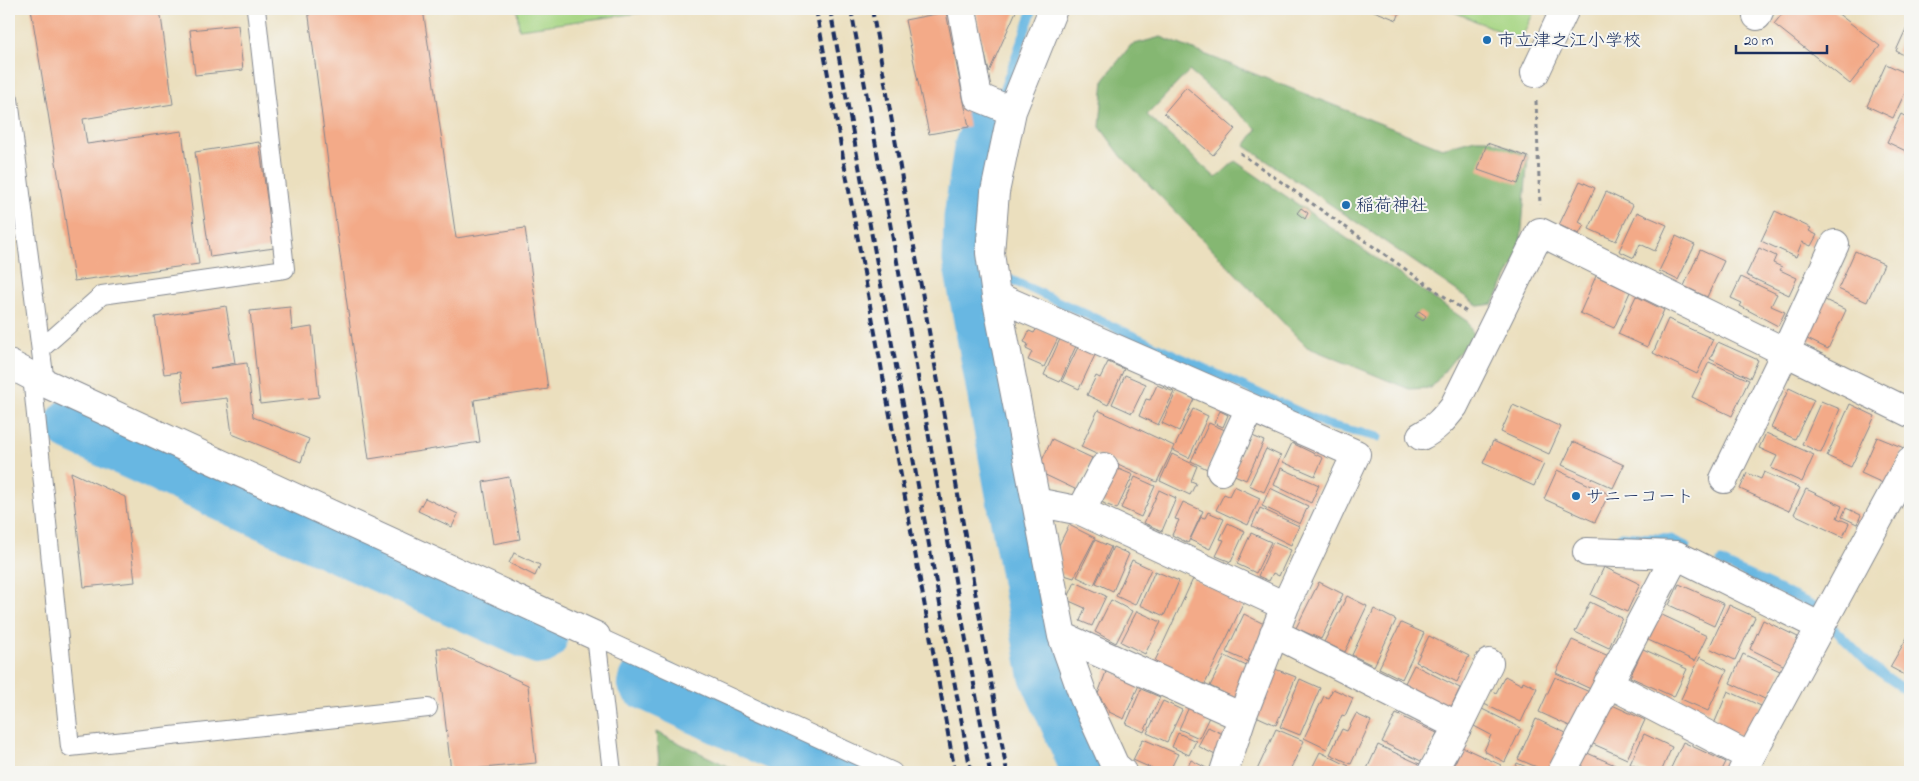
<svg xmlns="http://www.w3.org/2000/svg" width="1919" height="781" viewBox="0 0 1919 781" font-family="'Indie Flower','Klee One',sans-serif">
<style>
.green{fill:#a7d684;stroke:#618271}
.forest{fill:#85b772;stroke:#507368}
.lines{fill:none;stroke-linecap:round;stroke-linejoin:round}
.stream{stroke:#67b7e2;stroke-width:9}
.river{stroke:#67b7e2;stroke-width:55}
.building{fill:#f3aa88}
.lane-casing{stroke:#83878e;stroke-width:20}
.street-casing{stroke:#83878e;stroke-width:30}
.path{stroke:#83878e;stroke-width:3;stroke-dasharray:4 4;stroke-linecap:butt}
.lane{stroke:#fff;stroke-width:18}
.street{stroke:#fff;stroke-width:28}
.rail{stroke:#1b2f5e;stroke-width:4;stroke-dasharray:8 4;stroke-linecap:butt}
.poi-dot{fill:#1f6fb2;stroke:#f6f6f2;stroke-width:2}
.labels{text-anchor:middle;stroke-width:4;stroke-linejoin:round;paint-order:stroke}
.poi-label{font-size:18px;fill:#1b2f5e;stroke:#f6f6f2;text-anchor:start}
</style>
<rect width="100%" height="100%" fill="#f6f6f2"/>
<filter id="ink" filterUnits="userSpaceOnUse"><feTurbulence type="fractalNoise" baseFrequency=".02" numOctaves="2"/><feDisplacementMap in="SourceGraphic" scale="10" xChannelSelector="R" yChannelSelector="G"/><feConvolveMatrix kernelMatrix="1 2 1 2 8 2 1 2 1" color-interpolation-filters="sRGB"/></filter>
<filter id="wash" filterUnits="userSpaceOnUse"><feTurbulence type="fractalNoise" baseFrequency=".0096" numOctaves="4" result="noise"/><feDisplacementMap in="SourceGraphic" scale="20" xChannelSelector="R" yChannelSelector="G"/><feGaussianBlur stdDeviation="1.12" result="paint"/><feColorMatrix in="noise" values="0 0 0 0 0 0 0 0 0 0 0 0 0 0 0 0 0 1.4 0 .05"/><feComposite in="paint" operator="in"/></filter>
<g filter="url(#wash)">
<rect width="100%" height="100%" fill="#ebdfbe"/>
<path class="green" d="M517 9H669L519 29Z
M1447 9H1535L1521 40Z"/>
<path class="forest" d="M1161 37 1442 148 1475 139H1488L1528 156 1520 252 1493 304 1479 306 1245 146 1257 129 1189 71 1147 115 1216 178 1235 161 1468 322 1473 335 1431 388 1409 389 1307 347 1122 157 1100 127 1104 79 1131 45Z
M656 732 740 772H660Z"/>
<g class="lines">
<path class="stream" d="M999 102 1033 9
M1005 277 1328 425 1378 437
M1621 536 1671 539 1686 546
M1721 562 1813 605
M1834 629 1871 666 1904 689 1910 691"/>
<path class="river" d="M994 115 981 149 971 218 970 260 1046 673 1087 766 1085 772
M73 425 540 637
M645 682 840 772"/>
</g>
<g id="blocks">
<path class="building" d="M31 9H160L173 104 83 119 87 144 182 131 199 264 74 281 65 217Z
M308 9H423L456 238 525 228 548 389 474 400 480 442 369 459 340 255Z
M976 9H1017L989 72 979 28Z
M1369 9H1401L1397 20Z
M1786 9H1832L1880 46 1850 84 1774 24Z
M946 12 969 127 929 134 905 20Z
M1910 20V58L1896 51Z
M238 25 243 70 195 75 190 30Z
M1886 64 1910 75V82L1893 118 1867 106Z
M1186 87 1235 129 1213 155 1164 113Z
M1901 114 1910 119V153L1887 142Z
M259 142 274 248 210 257 195 152Z
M1487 143 1528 157 1518 184 1478 170Z
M1580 181 1595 188 1579 222 1584 225 1579 234 1559 225Z
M1606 192 1633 205 1616 241 1589 229Z
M1301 208 1308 213 1305 219 1297 213Z
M1775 211 1811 228 1809 231 1817 235 1811 246 1802 242 1796 257 1761 241Z
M1637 212 1667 225 1655 251 1640 244 1634 258 1619 251Z
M1676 236 1695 245 1678 280 1659 271Z
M1759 248 1776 256 1773 263 1782 267 1780 270 1797 278 1789 295 1746 275Z
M1700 250 1724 261 1707 297 1684 286Z
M1855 251 1884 264 1867 302 1838 289Z
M1596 276 1630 292 1614 328 1580 313Z
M1741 277 1777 294 1771 306 1785 312 1778 326 1740 306 1742 303 1731 298Z
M1636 296 1664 310 1647 347 1618 334Z
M1823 299 1846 310 1828 349 1805 338Z
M226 306 235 363 210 368 247 363 253 417 309 439 301 462 232 434 227 398 184 403 180 372 164 374 155 317Z
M290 307 292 330 312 327 319 397 260 404 250 311Z
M1419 311 1426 316 1423 321 1415 316Z
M1668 319 1713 339 1697 374 1653 353Z
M1037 328 1058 338 1044 367 1028 360 1032 352 1026 349 1028 344 1024 342 1029 331 1034 333Z
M1060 339 1076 346 1060 382 1044 375Z
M1718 342 1758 360 1750 378 1710 359Z
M1078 347 1095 355 1079 389 1062 381Z
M1108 362 1124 369 1108 405 1087 395 1096 376 1100 378Z
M1709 362 1749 380 1732 416 1692 397Z
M1125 375 1146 384 1132 413 1112 404Z
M1157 385 1174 392 1158 425 1139 416 1146 399 1150 400Z
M1789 388 1814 400 1795 439 1771 428Z
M1177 390 1194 399 1179 431 1162 423Z
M1821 401 1840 409 1821 453 1802 444Z
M1850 404 1875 416 1851 467 1827 456Z
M1513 405 1561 427 1549 454 1501 432Z
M1193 409 1208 416 1189 458 1173 450Z
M1098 410 1174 446 1157 482 1081 447Z
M1220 411 1228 415 1223 427 1214 423Z
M1209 423 1225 430 1207 469 1191 461Z
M1766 433 1814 455 1802 482 1771 468 1777 456 1759 448Z
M1250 435 1264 441 1246 480 1232 474Z
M1877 437 1904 448 1887 485 1861 473Z
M1052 439 1092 458 1077 490 1037 471Z
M1493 441 1544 464 1534 486 1483 463Z
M1573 442 1624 465 1613 488 1562 465Z
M1292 443 1323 458 1315 476 1283 462Z
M1266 449 1281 456 1264 492 1249 485Z
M1172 454 1197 466 1191 481 1196 483 1190 495 1160 481Z
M1114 467 1133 475 1117 509 1103 503 1100 496Z
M1281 468 1319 485 1311 503 1274 485Z
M1557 470 1609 494 1595 522 1544 499Z
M71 472 125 497 135 582 84 587Z
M1764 472 1800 488 1789 511 1740 489 1747 473 1761 479Z
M509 477 520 539 493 544 483 482Z
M1135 477 1155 486 1141 517 1121 508Z
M1234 486 1260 498 1248 525 1216 510 1224 494 1229 496Z
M1270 488 1308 506 1300 524 1262 506Z
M1806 489 1842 506 1837 518 1849 523 1843 537 1794 514Z
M1159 490 1176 498 1162 531 1144 523Z
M425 498 458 514 452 527 418 511Z
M1183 502 1203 511 1188 543 1172 535 1179 520 1175 519Z
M1260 508 1299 526 1291 545 1252 526Z
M1846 508 1861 515 1857 524 1842 517Z
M1208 512 1224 519 1210 549 1190 540 1201 517 1205 518Z
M1228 523 1245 531 1231 562 1216 556 1224 540 1220 539Z
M1069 525 1095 538 1074 578 1061 574 1059 545Z
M1251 533 1271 542 1256 573 1237 564Z
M1095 540 1111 547 1094 585 1077 577Z
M1273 542 1291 550 1279 576 1273 573 1269 581 1258 576Z
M1113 547 1129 554 1113 591 1096 583Z
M514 553 540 565 535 576 509 563Z
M1132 560 1151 569 1135 605 1116 596Z
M1604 567 1640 584 1627 612 1591 595Z
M1155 571 1179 581 1164 616 1140 605Z
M1193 579 1244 602 1204 686 1154 663Z
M1075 582 1106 596 1092 626 1080 621 1085 608 1067 600Z
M1319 582 1343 594 1321 639 1296 628Z
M1679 584 1724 604 1714 626 1669 605Z
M1347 596 1367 606 1345 652 1324 642Z
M1111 600 1132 611 1116 643 1095 632Z
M1590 602 1622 618 1609 648 1575 632Z
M1729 605 1755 617 1735 660 1709 648Z
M1374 609 1396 620 1374 666 1352 655Z
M1137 611 1161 622 1145 654 1121 642Z
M1244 614 1266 625 1249 662 1226 652Z
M1660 614 1707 636 1695 661 1648 640Z
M1763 620 1798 637 1785 666 1750 649Z
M1401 623 1424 633 1402 679 1379 668Z
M1429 636 1469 656 1457 682 1416 662Z
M1908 636 1910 637V670L1907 676 1890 667Z
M1572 640 1611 657 1595 691 1556 673Z
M437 648H449L528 685 536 763 451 771Z
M1643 649 1687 669 1674 697 1630 677Z
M1743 654 1780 671 1767 700 1730 683Z
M1225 656 1253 669 1238 700 1210 686Z
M1700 657 1727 670 1708 711 1681 699Z
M1414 665 1460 688 1450 709 1403 687Z
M1107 669 1139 685 1124 719 1109 712 1098 694Z
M1275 669 1296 677 1276 725 1256 716Z
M1505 676 1522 685 1523 681 1537 688 1521 722 1484 704 1491 690 1496 693Z
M1555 677 1592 693 1576 729 1539 712Z
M1300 679 1320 688 1300 735 1280 727Z
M1141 689 1160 697 1144 732 1126 724Z
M1333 689 1353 698 1345 716 1342 715 1327 749 1304 738 1324 696 1328 698Z
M1728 691 1761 706 1746 739 1714 724Z
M1163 701 1182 710 1167 742 1147 733Z
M1610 704 1645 720 1627 759 1591 743Z
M1189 707 1209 717 1199 738 1179 729Z
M1482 709 1521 728 1505 762 1484 751 1491 735 1474 726Z
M1356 714 1371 721 1351 764 1330 754 1342 729 1347 731Z
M1396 714 1437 733 1423 762 1382 742Z
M1536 719 1566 733 1548 772 1518 759Z
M1208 727 1227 736 1217 756 1198 746Z
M1276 729 1304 741 1289 772H1261L1257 770Z
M1178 733 1196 741 1189 755 1172 747Z
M1644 734 1672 747 1661 772H1649L1630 764Z
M1143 739 1178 754 1169 772H1160L1133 760Z
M1683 742 1726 762 1721 772H1674L1670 770Z
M1378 745 1424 766 1421 772 1366 771Z
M1462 747 1501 765 1498 772H1464L1453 767Z
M1320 752 1349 766 1346 772H1310Z
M1585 752 1617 766 1614 772H1576Z
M1191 760 1214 772H1185Z
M1517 763 1538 772H1513Z"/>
</g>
</g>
<g filter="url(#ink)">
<use href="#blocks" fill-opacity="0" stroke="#83878e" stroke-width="1"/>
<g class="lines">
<defs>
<path id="lane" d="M9 99 45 383
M42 348 102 295 285 269 256 9
M32 376 70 747 428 708
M596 636 893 772
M596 636 612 772"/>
<path id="street" d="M962 9 978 97 1012 111
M1053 9 1012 111 995 192 990 253 996 296 1062 636 1084 698 1115 766 1122 772
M1757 16 1760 9
M1535 73 1565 9
M996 296 1356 454 1285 606 1242 717 1224 772
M9 364 45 383 596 636
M1421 436C1435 429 1444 419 1454 406L1540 232 1910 413
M1221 471 1250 408
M1724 479 1785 353 1835 244
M1036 502 1081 511 1285 606
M1081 511 1104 467
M1587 552 1676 555 1821 627
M1274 633 1458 726
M1062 636 1242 717
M1608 683 1750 757
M1432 772 1458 726 1489 663
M1562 772 1676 555
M1742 772 1910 461"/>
</defs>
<use href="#lane" class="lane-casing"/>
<use href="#street" class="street-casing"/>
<path class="path" d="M1536 101 1540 205
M1240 153 1468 313"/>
<use href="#lane" class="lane"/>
<use href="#street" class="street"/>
<path class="rail" d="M816 9 955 772
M830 9 971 772
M851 9 990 772
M872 9 1007 772"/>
</g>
</g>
<g class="poi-dot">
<circle cx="1487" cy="40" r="5"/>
<circle cx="1346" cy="205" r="5"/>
<circle cx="1576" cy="496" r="5"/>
</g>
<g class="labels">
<g class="poi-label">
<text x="1497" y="46">市立津之江小学校</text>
<text x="1356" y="211">稲荷神社</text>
<text x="1586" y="502">サニーコート</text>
</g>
</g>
<rect width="1919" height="781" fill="none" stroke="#f6f6f2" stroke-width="30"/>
<path d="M1736 45v8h91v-8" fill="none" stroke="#1b2f5e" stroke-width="2.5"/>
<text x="1744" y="45" font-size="15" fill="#1b2f5e" stroke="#f6f6f2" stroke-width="4" paint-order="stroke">20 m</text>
</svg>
